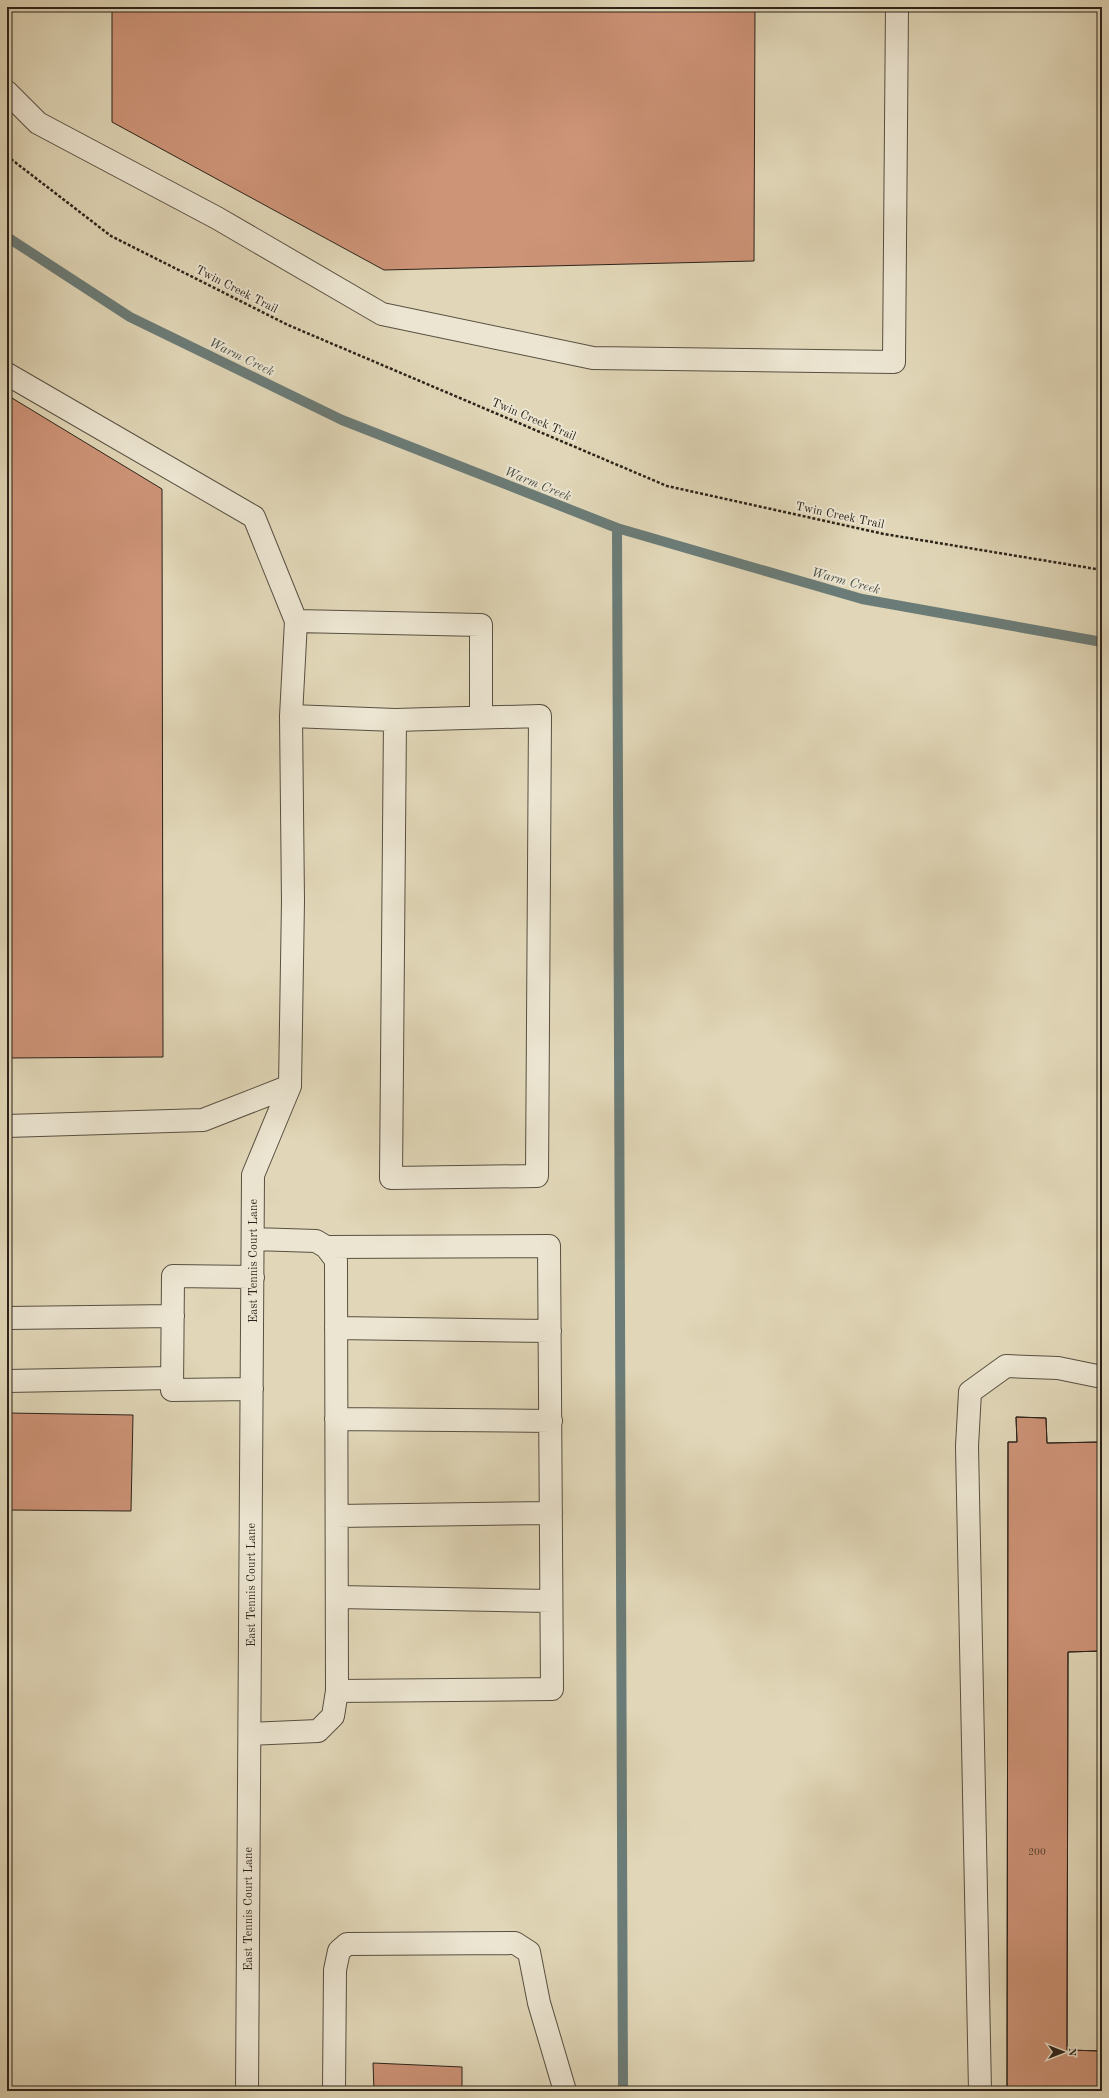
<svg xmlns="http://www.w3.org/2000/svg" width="1109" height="2098" viewBox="0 0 1109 2098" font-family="'Old Standard TT',serif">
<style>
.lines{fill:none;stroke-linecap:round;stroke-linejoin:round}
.stream{stroke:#6b7c78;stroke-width:10}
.building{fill:#ce9478;stroke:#2b231a}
.minor-casing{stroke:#585042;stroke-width:24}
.path{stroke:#2b231a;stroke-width:2.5;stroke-dasharray:3 2;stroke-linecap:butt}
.minor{stroke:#ece5d1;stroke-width:22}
.labels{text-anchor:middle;stroke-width:4;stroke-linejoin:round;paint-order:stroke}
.number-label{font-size:10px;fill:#543f32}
.street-label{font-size:12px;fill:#2b231a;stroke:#ece5d1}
.water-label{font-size:13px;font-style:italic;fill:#4b5049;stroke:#ece5d1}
</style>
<rect width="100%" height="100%" fill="#e1d7b8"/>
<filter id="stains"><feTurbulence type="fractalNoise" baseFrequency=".005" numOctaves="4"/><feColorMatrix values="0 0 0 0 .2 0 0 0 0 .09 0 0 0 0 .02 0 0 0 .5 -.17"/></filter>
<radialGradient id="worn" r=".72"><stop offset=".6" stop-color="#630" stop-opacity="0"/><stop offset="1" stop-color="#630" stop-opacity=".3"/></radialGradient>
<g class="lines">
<path class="stream" d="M7 237 130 317 342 420 617 528 862 599 1102 642
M617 528 623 2091"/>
</g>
<path class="building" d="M112 7H755L754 261 384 270 112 122Z
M7 395 162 489 163 1057 7 1058Z
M7 1413 133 1415 131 1511 7 1510Z
M1016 1417 1046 1418 1047 1443 1102 1442V1651L1068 1652 1067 2050 1102 2051V2091H1007L1008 1451V1442H1017Z
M1016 1417 1046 1418 1047 1443 1102 1442V1651L1068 1652 1067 2050 1102 2051V2091H1007L1008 1451V1442H1017Z
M373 2063 462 2067V2091H374Z"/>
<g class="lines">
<defs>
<path id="minor" d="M7 92 38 123 217 218 382 314 593 358 894 362 897 7
M7 374 254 517 296 621 291 716 293 901 290 1086 253 1175 247 2091
M296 621 481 625V717
M291 716 395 720 540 716 537 1176 391 1178 395 720
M7 1126 203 1120 290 1086
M326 1247 549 1246 552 1689 337 1691
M7 1318 173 1316
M336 1328 550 1331
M7 1381 172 1378
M252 1389 172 1390 173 1276 253 1277
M336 1419 551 1421
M337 1516 551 1513
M338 1597 551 1601
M250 1734 318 1731 333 1716 337 1691 336 1260 326 1247 316 1241 253 1239
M334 2091 335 1970 339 1951 347 1944 515 1943 529 1952 539 2003 565 2091
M980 2091 967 1446 970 1392 1006 1366 1058 1368 1102 1377"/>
</defs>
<use href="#minor" class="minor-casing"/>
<path class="path" d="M7 156 111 236 288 325 667 486 884 534 1102 570"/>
<use href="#minor" class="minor"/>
</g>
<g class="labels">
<g class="number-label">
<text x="1037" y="1855">200</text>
</g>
<g class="street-label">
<text transform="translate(237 289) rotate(27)" y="4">Twin Creek Trail</text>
<text transform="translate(534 419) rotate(23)" y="4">Twin Creek Trail</text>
<text transform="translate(840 515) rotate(12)" y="4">Twin Creek Trail</text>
<text transform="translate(253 1261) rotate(-90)" y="4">East Tennis Court Lane</text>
<text transform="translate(251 1585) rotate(-90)" y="4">East Tennis Court Lane</text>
<text transform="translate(248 1909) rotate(-90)" y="4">East Tennis Court Lane</text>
</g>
<g class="water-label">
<text transform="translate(242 356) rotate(26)" y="5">Warm Creek</text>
<text transform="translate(538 483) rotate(22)" y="5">Warm Creek</text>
<text transform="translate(846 580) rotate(15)" y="5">Warm Creek</text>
</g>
</g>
<rect width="1109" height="2098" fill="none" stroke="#e1d7b8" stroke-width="24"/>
<rect x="8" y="8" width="1093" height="2082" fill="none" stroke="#2b231a" stroke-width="2"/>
<rect x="12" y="12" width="1085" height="2074" fill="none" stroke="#2b231a"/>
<g transform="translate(1063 2052) rotate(90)" stroke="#ece5d1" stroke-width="3" paint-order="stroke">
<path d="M0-3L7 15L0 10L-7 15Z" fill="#2b231a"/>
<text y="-6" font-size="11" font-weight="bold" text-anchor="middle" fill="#2b231a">N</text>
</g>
<rect width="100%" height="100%" filter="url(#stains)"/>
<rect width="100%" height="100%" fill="url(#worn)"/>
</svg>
